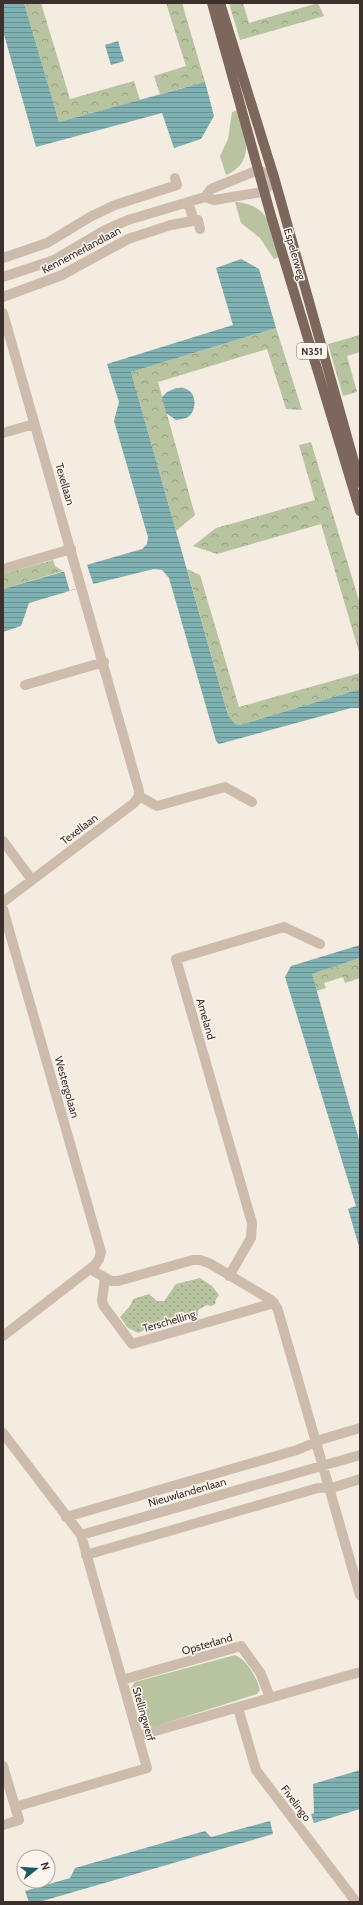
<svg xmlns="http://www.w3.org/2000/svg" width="363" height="1905" viewBox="0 0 363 1905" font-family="Cabin,sans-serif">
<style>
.grass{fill:#b8c4a0}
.forest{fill:url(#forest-crowns)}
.park{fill:url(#park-dots)}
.water{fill:url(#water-rules)}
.pier{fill:#f4ebe1}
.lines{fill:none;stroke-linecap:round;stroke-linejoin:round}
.minor{stroke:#cdbbac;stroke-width:10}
.primary{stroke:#7d675c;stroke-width:10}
.labels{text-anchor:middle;stroke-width:3;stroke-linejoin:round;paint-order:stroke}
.shield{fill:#fbf5ee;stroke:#756b66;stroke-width:1}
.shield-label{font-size:10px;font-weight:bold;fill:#3b302b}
.street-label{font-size:11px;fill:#3b302b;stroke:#fbf5ee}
</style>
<defs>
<pattern id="forest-crowns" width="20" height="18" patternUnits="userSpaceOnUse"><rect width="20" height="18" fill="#b8c4a0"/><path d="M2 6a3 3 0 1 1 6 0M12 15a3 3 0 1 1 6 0" fill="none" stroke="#97a083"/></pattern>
<pattern id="park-dots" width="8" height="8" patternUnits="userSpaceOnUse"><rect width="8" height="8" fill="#b8c4a0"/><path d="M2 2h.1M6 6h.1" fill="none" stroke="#97a083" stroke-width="1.8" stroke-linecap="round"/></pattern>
<pattern id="water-rules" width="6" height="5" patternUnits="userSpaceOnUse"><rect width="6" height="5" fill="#7fb0b2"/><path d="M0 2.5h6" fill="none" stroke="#699091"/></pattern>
</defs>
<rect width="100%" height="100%" fill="#f4ebe1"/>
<path class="grass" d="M239 110C245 134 256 163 226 175L220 156 228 139 232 112Z
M235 202C271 205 271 228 279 257L274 259 260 238 241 223Z
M235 1655C247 1660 257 1678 260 1690L257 1694 153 1727 143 1724 131 1688 135 1682Z"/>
<path class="forest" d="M24 3H41L70 99 134 81 140 100 59 122Z
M166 3H182L205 82 160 94 154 76 186 66Z
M229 3H243L249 23 318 3 324 16 240 40Z
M276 328 302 410 286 409 267 349 158 382 195 515 176 531 131 372Z
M360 335V352L347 356 357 392 343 396 328 344Z
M311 442 360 604V655L321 524 217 554 193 546 216 528 315 500 299 445Z
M53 560 55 566 63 571 3 589V574Z
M187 569 200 575 239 707 360 673V689L240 725 235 724 228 715Z
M360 958V978L345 983 343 977 324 983 326 988 316 991 312 974Z"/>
<path class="park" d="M200 1278 212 1286 219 1295 215 1301 216 1303 212 1306 207 1305 198 1310V1317L183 1322 181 1317 146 1326 143 1331 138 1333 128 1328 120 1317 130 1306 133 1299 149 1294 157 1301H164L176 1284Z"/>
<path class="water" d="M3 3H24L59 122 205 82 214 116 201 139 174 148 162 113 36 147 3 31Z
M118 41 124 61 111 65 105 45Z
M241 259 259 269 276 328 131 372 228 715 235 724 240 725 360 689V708H351L219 744 216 741 169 578 162 570 154 569 93 584 29 603 21 626 3 632V589L142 549 147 544 148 537 114 421 119 402 107 364 233 325 216 268Z
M176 388C180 388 183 387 186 389 197 393 197 411 188 417 185 419 179 419 176 420L166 413 162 397 167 392Z
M360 945V958L312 974 360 1143V1250L348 1209 356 1206 285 977 291 966Z
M360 1770V1809L314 1823 311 1814 314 1813 313 1784Z
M270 1821 273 1834 39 1902H29L25 1891 70 1878 75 1868 205 1831 211 1837Z"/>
<path class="pier" d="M86 562 94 586 90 585 71 590 70 592 64 571 61 570 65 571 84 565Z"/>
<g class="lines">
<path class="minor" d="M188 202 194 221
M3 258 47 243 90 217 115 205 177 185 175 178
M3 277 54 260 105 230 128 220 205 197 214 200 262 192 265 191 274 177 258 170 211 189 205 197
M3 297 62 275 128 239 171 225 198 220 200 229
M3 313 139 791V796L134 803 3 902
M3 433 34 424
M3 569 71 549
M25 685 104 662
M139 796 157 806 225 787 252 802
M3 841 32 880
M3 909 101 1252 99 1259 95 1265 3 1336
M90 1269 111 1281H118L193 1260H200L209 1263 271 1300 277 1308 279 1314 360 1595
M229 1276 251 1238 252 1223 176 959 284 927 320 944
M105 1278 102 1300 103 1305 132 1344 274 1303
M3 1433 81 1535 360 1455
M66 1517 297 1450 323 1439 360 1428
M86 1555 318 1488 335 1487 360 1479
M122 1680 241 1646 261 1674 270 1698
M238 1708 256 1770 356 1902
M138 1736 360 1672
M3 1766 19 1820 3 1825
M15 1807 147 1768 81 1535"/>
<path class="primary" d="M212 3 271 216 360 511
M220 3 274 177 360 483"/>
</g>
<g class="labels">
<rect class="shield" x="297" y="343" width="30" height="16" rx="3"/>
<g class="shield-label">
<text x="312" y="355">N351</text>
</g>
<g class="street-label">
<text transform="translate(81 250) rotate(-28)" y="4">Kennemerlandlaan</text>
<text transform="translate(295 254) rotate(74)" y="4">Espelerweg</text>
<text transform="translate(65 484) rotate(74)" y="4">Texellaan</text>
<text transform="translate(79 829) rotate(-37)" y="4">Texellaan</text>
<text transform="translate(206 1019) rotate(74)" y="4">Ameland</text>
<text transform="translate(67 1087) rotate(74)" y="4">Westergolaan</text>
<text transform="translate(169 1321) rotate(-16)" y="4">Terschelling</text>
<text transform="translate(187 1492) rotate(-16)" y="4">Nieuwlandenlaan</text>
<text transform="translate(207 1644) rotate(-16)" y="4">Opsterland</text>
<text transform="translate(144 1714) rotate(74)" y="4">Stellingwerf</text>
<text transform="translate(296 1803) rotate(53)" y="4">Fivelingo</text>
</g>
</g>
<rect width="363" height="1905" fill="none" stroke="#3b302b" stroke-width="8"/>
<g transform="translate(36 1869) rotate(73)"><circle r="19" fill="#fbf5ee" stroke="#aea6a0"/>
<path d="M0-3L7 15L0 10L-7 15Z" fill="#1f5a5e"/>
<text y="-6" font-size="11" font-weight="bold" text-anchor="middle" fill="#3b302b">N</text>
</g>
</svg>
